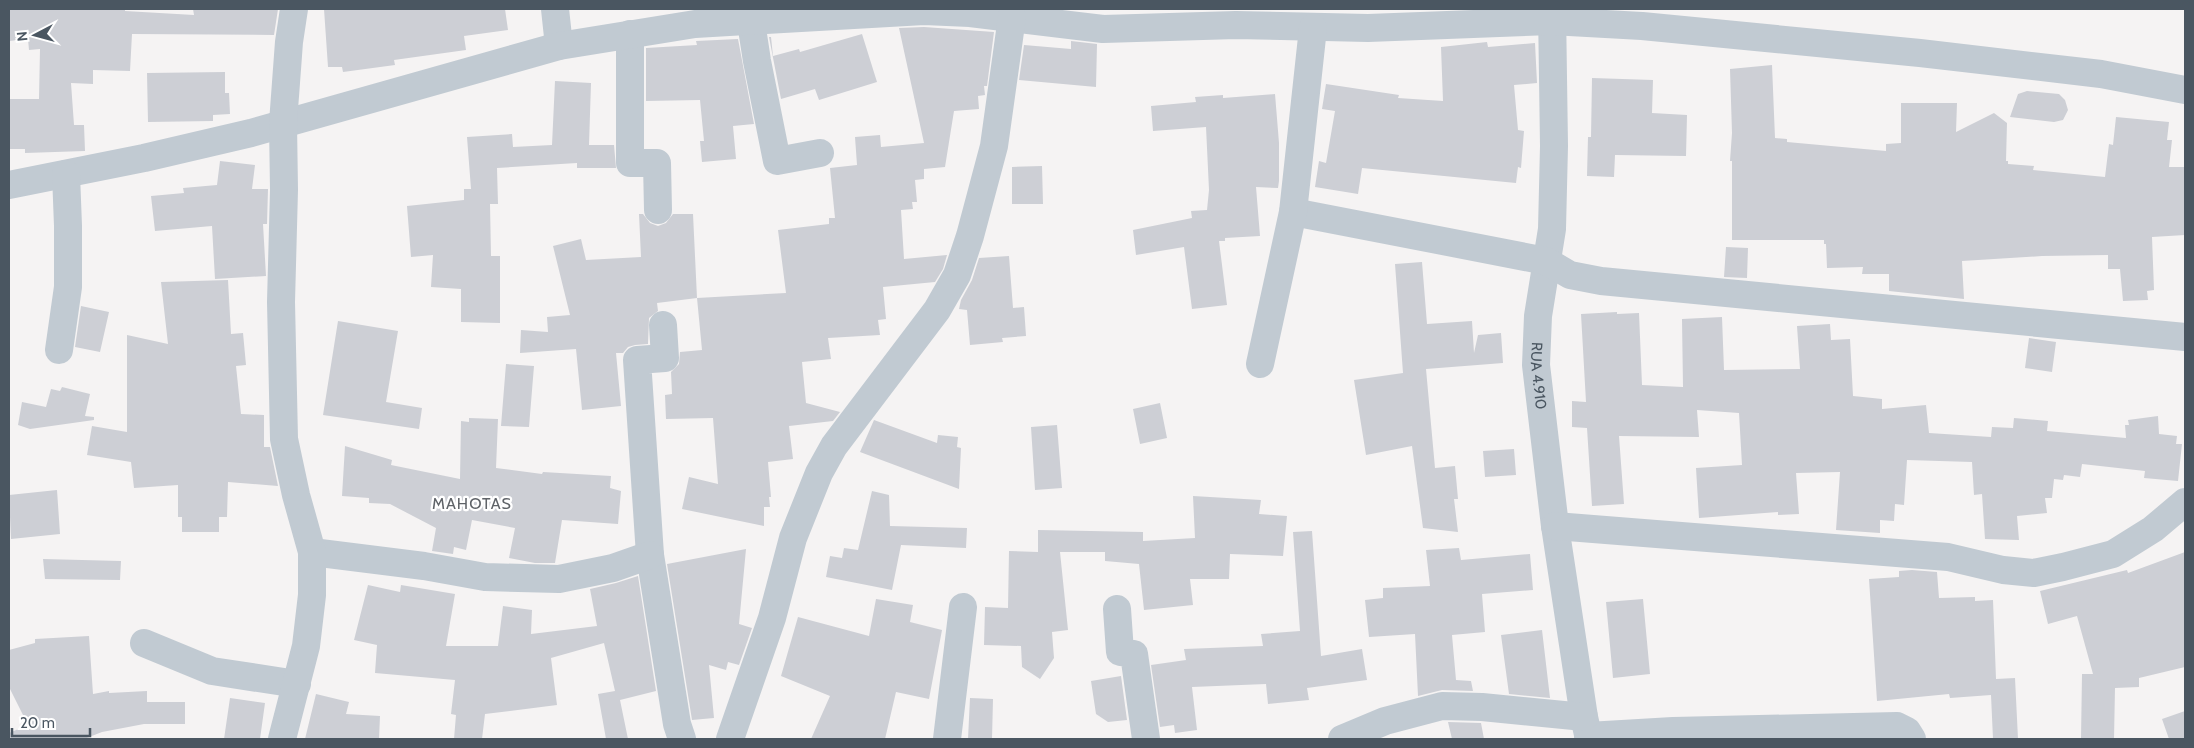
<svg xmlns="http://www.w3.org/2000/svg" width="2194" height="748" viewBox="0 0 2194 748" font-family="Cabin,sans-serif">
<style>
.building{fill:#cdcfd5}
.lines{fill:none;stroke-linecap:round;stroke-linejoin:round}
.minor{stroke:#c1cad2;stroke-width:28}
.labels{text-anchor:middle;stroke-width:4.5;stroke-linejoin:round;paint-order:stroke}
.street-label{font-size:15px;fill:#4a5661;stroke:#fff}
.neighbourhood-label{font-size:16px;letter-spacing:1px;fill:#5f6368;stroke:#fff}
</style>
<rect width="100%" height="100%" fill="#f5f3f3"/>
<path class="building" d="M9 9H125V11L194 15 193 9H278L274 35 132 34 130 71 93 70V84L71 83 74 125H84L85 151 25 153V149H9V99H39L40 49 29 50 28 39 9 41Z
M324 9H505L508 30 464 36 466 50 394 60 395 65 343 72 342 67H328Z
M924 27 994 32 987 86H984L985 95 978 96 979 109 954 111 945 167 924 169V179L915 180 917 202H912L913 209 901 210 904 259 947 255 943 269 935 282 883 287 886 319 878 320 880 335 828 338 831 359 802 362 806 403 840 412 833 421 789 426 793 459 768 462 771 497H769L770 507H764V526L682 509 689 477 718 484 713 418 666 419 665 395 672 394 671 372 679 364 680 352 702 350 697 298 786 293 778 230 829 224V218H835L830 168 857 165 855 137 880 135 881 147 924 143 899 28Z
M862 34 877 82 819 100 815 89 781 99 769 37H771L773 56 799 49 800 52Z
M738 39 754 124 733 126 736 159 702 162 700 141H704L700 100 646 101V48L697 45 696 41Z
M1071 41 1097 44 1096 87 1019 80 1024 45 1071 49Z
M1487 42 1488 47 1535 43 1537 83 1514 85 1518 130 1524 131 1521 168 1518 167 1516 183 1362 168 1358 194 1315 187 1319 161 1326 163 1335 111 1322 109 1326 84 1399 95 1398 98 1443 101 1441 47Z
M1772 65 1775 138 1787 139V142L1886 151V144L1901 143V103H1957L1956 132 1994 113 2007 123 2006 161H2008V164L2034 166 2033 170 2105 177 2109 144 2113 145 2116 117 2169 122 2167 140H2172L2169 167H2185V235L2152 237 2154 290 2147 291 2148 300 2123 301 2120 269H2108V255L2042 256 1962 261 1964 299 1889 291V274H1862L1863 267 1827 268 1826 244H1824V240H1732V161H1730L1732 133 1730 69Z
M225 72V93H229L230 114 213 115V121L148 122 147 73Z
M1592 78 1653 80 1652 113 1687 115 1686 156 1615 155 1614 177 1587 176 1588 137H1591Z
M555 81 591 83 589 145H614L616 168H577V163L497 168 498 204H490L491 256H500V323L461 322V289L431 287 433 255 411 257 407 206 464 200V189H471L467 137 512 134 513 147 552 145Z
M2027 91 2059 94 2065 100 2068 110 2063 120 2054 122 2010 117 2018 94Z
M1275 94 1279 143V181L1278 188 1256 187 1260 236 1225 238V241H1219L1227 305 1192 309 1184 247 1136 255 1133 230 1192 218 1191 211 1207 210 1209 190 1206 127 1153 131 1151 106 1196 102 1195 97 1223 95V98Z
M220 161 255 165 252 189H268L267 224H263L266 276 215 279 212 226 155 231 151 196 184 193 183 188 217 185Z
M1042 166 1043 204H1012V167Z
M639 214H643L650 223 658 226 666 223 673 214H693L697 298 657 303 658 311 649 318 648 344 635 345 628 347 623 353H616L621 406 582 410 576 349 520 353 521 330 548 332 547 317 570 315 553 246 581 239 586 260 641 257Z
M1726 247 1748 248 1747 278 1724 277Z
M1009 256 1013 308 1024 307 1026 336 1002 338 1003 342 970 345 967 310 959 309 961 300 972 280 979 258Z
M1422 262 1427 324 1472 321 1474 353 1478 335 1501 333 1503 363 1426 369 1435 468 1455 466 1458 499H1454L1458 532 1423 528 1412 446 1366 455 1354 380 1403 373 1395 264Z
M228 280 231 334 243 333 246 365 236 366 241 414 264 415V447H270L278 486 228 482 227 517H219V532H182V517H178V485L134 488 131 462 87 455 92 426 127 432V335L168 344 161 282Z
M81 306 109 312 100 352 75 347Z
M1617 312V314L1639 313 1642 385 1683 387 1682 319 1722 317 1724 370 1800 369 1797 326 1830 324 1831 340 1850 339 1853 396 1882 399V409L1926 405 1929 433 1991 437 1992 427 2013 428 2014 418 2048 421 2047 431 2126 438 2125 425H2129L2128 420 2158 416 2159 434 2177 436 2176 444H2182L2178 481 2144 478 2145 471 2082 464 2080 477 2064 475 2063 480 2054 479 2052 498H2045L2047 513 2017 516 2019 540 1985 539 1982 494 1974 495 1972 462 1907 460 1904 505 1895 504 1894 521 1880 520V533L1836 530 1840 472 1796 473 1799 514 1778 515V512L1699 518 1696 468 1742 465 1739 413 1697 410 1699 437 1619 436 1624 504 1592 506 1587 428 1572 427V401L1586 402 1581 314Z
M338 321 398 331 386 402 422 408 419 429 323 415Z
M2029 338 2056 342 2052 372 2025 368Z
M506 364 534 366 529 427 501 426Z
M62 387 90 394 85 416 94 417V420L30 429 18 425 22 402 46 407 51 389 60 391Z
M1160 403 1167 438 1140 444 1133 409Z
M469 418 498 419 496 468 542 474 543 472 611 476 610 488 621 491 618 524 562 520 555 563H535L509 558 515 528 472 520 466 550 454 547 453 554 432 551 436 528 390 504 369 503V498L342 496 345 446 392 460 391 465 460 479 461 421 469 422Z
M874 420 937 443 938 435 958 437 957 447 961 448 959 489 860 452Z
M1057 425 1062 488 1035 490 1031 427Z
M1514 449 1516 475 1485 477 1483 451Z
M57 490 60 534 11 539 9 495Z
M872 491 889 495 890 526 967 528 966 548 901 545 892 590 826 577 830 556 842 558 844 548 858 550Z
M1193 496 1261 500 1259 514 1287 516 1283 556 1230 554 1229 579H1190L1193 605 1144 610 1139 564 1105 561V552H1060L1068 630 1052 632 1054 658 1040 679 1022 667 1021 646 984 645 985 607 1008 608 1009 551 1038 552V530L1143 532V541L1195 538Z
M1312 531 1321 656 1362 649 1367 680 1307 688 1309 700 1268 704 1266 684 1192 687 1197 730 1175 733 1174 725 1160 727 1151 665 1186 660 1184 649 1263 646 1261 634 1300 631 1293 532Z
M1459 548 1461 560 1530 554 1533 590 1482 594 1485 632 1452 635 1456 680 1471 681 1473 691 1442 690 1418 696 1415 634 1369 637 1365 600 1383 598V588L1430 586 1426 550Z
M746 549 739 624 752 628 739 665 728 662 726 670 709 665 714 718 692 720 667 564Z
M2185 552V667L2139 678V687L2115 688 2114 739H2081L2082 674H2093L2077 616 2048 624 2040 591 2127 570 2128 573Z
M43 559 121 561 120 580 45 579Z
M1912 570 1937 572 1939 598 1975 597V601L1993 600 1996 679 2015 678 2018 739H1993L1991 695 1950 698 1949 694 1877 701 1869 579 1899 577V571Z
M638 576 656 691 620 700 628 739H606L598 694 615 691 604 643 551 658 557 705 485 714 482 739H454L456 715 451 714 455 680 375 673 377 645 354 640 368 585 400 592 401 585 455 594 446 646H498L503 606 532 610 531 634 597 626 590 589 616 583Z
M876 599 913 605 910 622 942 630 929 699 896 692 885 739H811L830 696 781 676 798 617 869 636Z
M1643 599 1650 674 1613 678 1606 602Z
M1542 630 1550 698 1509 694 1501 635Z
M89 636 93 694 109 691V693L147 691V702H185V724H144L102 732 84 739H9V733L28 725 9 687V650L35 643V639Z
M1121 676 1127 720 1108 722 1096 714 1091 681Z
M316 694 349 702 346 714 380 716 379 739H305Z
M230 698 265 703 260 739H224Z
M970 698 993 699 992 739H968Z
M2185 711V739H2169L2162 719Z
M1448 722 1481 723 1484 739H1452Z"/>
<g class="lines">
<g class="minor">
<path d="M555 9 559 46"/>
<path id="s1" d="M1552 9 1554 146 1552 229 1538 316 1536 365 1555 526 1584 717 1589 739"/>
<path d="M751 22 757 61 777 161 820 153"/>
<path d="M630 34V163H657L658 210"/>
<path d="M9 185 144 158 251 133 559 46 695 24 924 11 970 13 1103 29 1236 25 1368 28 1551 21 1642 26 1920 53 2101 74 2185 90"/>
<path d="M1293 212 1546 261 1570 275 1601 281 2185 337"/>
<path d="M663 325 665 358 637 360 650 555 677 724 682 739"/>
<path d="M59 350 68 287V226L66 174"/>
<path d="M1260 364 1293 212 1313 28"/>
<path d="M1555 526 1948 557 2003 570 2034 573 2063 567 2113 554 2153 529 2185 502"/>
<path d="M312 552 424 566 485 577 559 579 613 568 650 555"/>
<path d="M1117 609 1120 652 1134 654 1146 739"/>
<path d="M144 643 212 671 297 684"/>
<path d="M1588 736 1673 731 1897 726 1907 731 1912 739"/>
<path d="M282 739 306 646 312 595V552L296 495 284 439 281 302 284 190 283 123 289 42 294 9"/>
<path d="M730 739 772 618 793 538 819 473 834 446 937 310 957 275 970 236 994 146 1012 17"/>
<path d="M947 739 963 607"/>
<path d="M1342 739 1385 721 1442 706 1482 707 1584 717"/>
</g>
</g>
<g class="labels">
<g class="street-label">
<text dy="5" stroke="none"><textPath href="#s1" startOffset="368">RUA 4.910</textPath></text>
</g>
<g class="neighbourhood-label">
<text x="472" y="509">MAHOTAS</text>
</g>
</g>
<rect width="2194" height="748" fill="none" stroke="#4a5661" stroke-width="20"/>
<g transform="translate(35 35) rotate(264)" stroke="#ffffff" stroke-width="4" paint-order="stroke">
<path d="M0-4L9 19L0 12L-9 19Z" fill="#4a5661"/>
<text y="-8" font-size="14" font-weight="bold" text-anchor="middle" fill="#4a5661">N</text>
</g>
<path d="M12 728v8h78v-8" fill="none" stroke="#4a5661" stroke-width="2.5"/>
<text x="20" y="728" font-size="15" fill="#4a5661" stroke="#ffffff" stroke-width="4" paint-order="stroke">20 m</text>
</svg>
